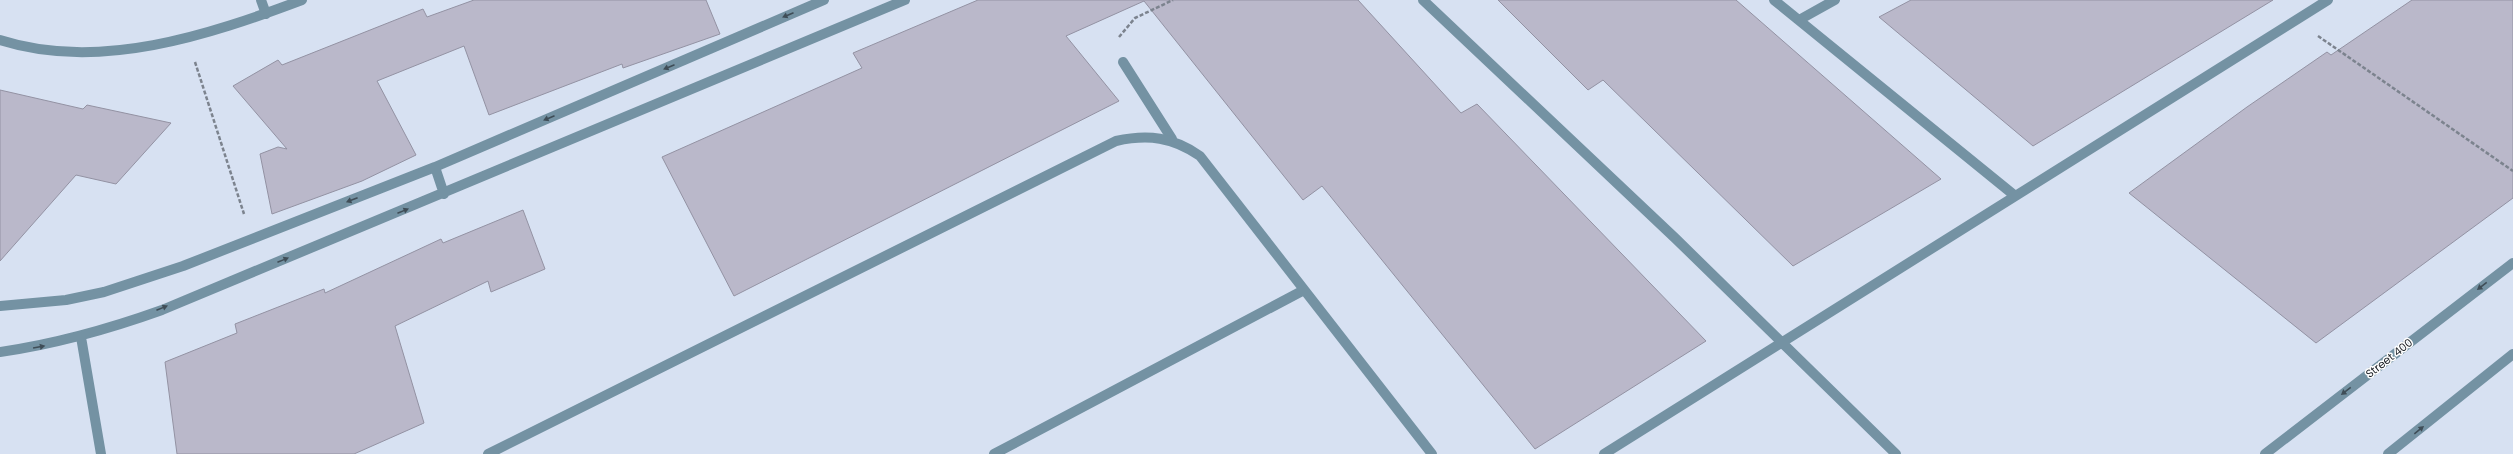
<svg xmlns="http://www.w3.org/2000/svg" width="2513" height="454" viewBox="0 0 2513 454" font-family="Poppins,sans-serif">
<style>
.building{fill:#bab8ca;stroke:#9392a3}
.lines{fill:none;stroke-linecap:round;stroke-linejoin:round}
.path{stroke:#7c838e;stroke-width:2.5;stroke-dasharray:4 2;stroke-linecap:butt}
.service{stroke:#7492a3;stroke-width:10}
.minor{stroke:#7492a3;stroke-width:10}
.tertiary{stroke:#7492a3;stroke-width:10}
.oneway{fill:#3f4d57}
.labels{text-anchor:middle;stroke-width:3;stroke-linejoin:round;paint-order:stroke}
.street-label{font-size:11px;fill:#1b1f25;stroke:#fff}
</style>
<rect width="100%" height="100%" fill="#d7e1f2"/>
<path class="building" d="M474 0H706L720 34 623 68 622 64 489 115 464 46 377 81 416 155 362 181 272 214 260 154 278 147 287 149 233 86 278 60 282 65 423 9 427 17Z
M978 0H1358L1461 113 1477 104 1706 341 1535 449 1322 186 1303 200 1144 1 1066 36 1119 101 734 296 662 157 862 68 853 53Z
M1498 0H1736L1941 179 1793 266 1603 80 1588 90Z
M1911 0H2273L2033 146 1879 17Z
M2412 0H2513V198L2316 343 2129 193 2247 107 2327 52 2331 55Z
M0 90 83 109 87 105 171 123 116 184 76 175 0 261Z
M523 210 545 269 491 292 488 281 395 326 424 423 354 454H177L165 362 237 333 235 324 324 289 325 293 441 239 443 243Z"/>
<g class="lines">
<path class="path" d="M2318 36 2513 171
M1119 37 1135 18 1173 0
M195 62 244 214"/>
<path class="service" d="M1123 62 1172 139"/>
<path class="minor" d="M261 0 266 14
M1423 0 1675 238 1896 454
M1774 0 2014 195
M1799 20 1835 0
M0 40C99 72 209 35 302 0
M435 167 444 194
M0 306 66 300 104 292 183 266 435 167 824 0
M81 337 101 454
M0 352C56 344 109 329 162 310L905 0
M488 454 1116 141C1148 134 1173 137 1200 156L1432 454
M994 454 1304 290
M1604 454 2328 0"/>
<path class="tertiary" d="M2265 454 2513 263
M2388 454 2513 354"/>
</g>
<defs><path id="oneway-solid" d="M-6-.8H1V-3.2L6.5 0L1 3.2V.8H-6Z"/></defs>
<g class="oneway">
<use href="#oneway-solid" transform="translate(788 15) rotate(157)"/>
<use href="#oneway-solid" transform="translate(669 67) rotate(157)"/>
<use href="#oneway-solid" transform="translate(549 118) rotate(157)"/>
<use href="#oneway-solid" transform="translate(352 200) rotate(159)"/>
<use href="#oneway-solid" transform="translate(403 211) rotate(-22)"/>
<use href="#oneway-solid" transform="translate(283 260) rotate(-22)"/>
<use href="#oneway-solid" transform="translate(2482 286) rotate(142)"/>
<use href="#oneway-solid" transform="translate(162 308) rotate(-22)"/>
<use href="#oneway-solid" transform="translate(39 347) rotate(-10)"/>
<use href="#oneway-solid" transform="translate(2346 391) rotate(142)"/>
<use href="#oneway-solid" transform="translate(2419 430) rotate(-39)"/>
</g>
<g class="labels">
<g class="street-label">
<text transform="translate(2389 358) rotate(-38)" y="4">Street 400</text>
</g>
</g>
</svg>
